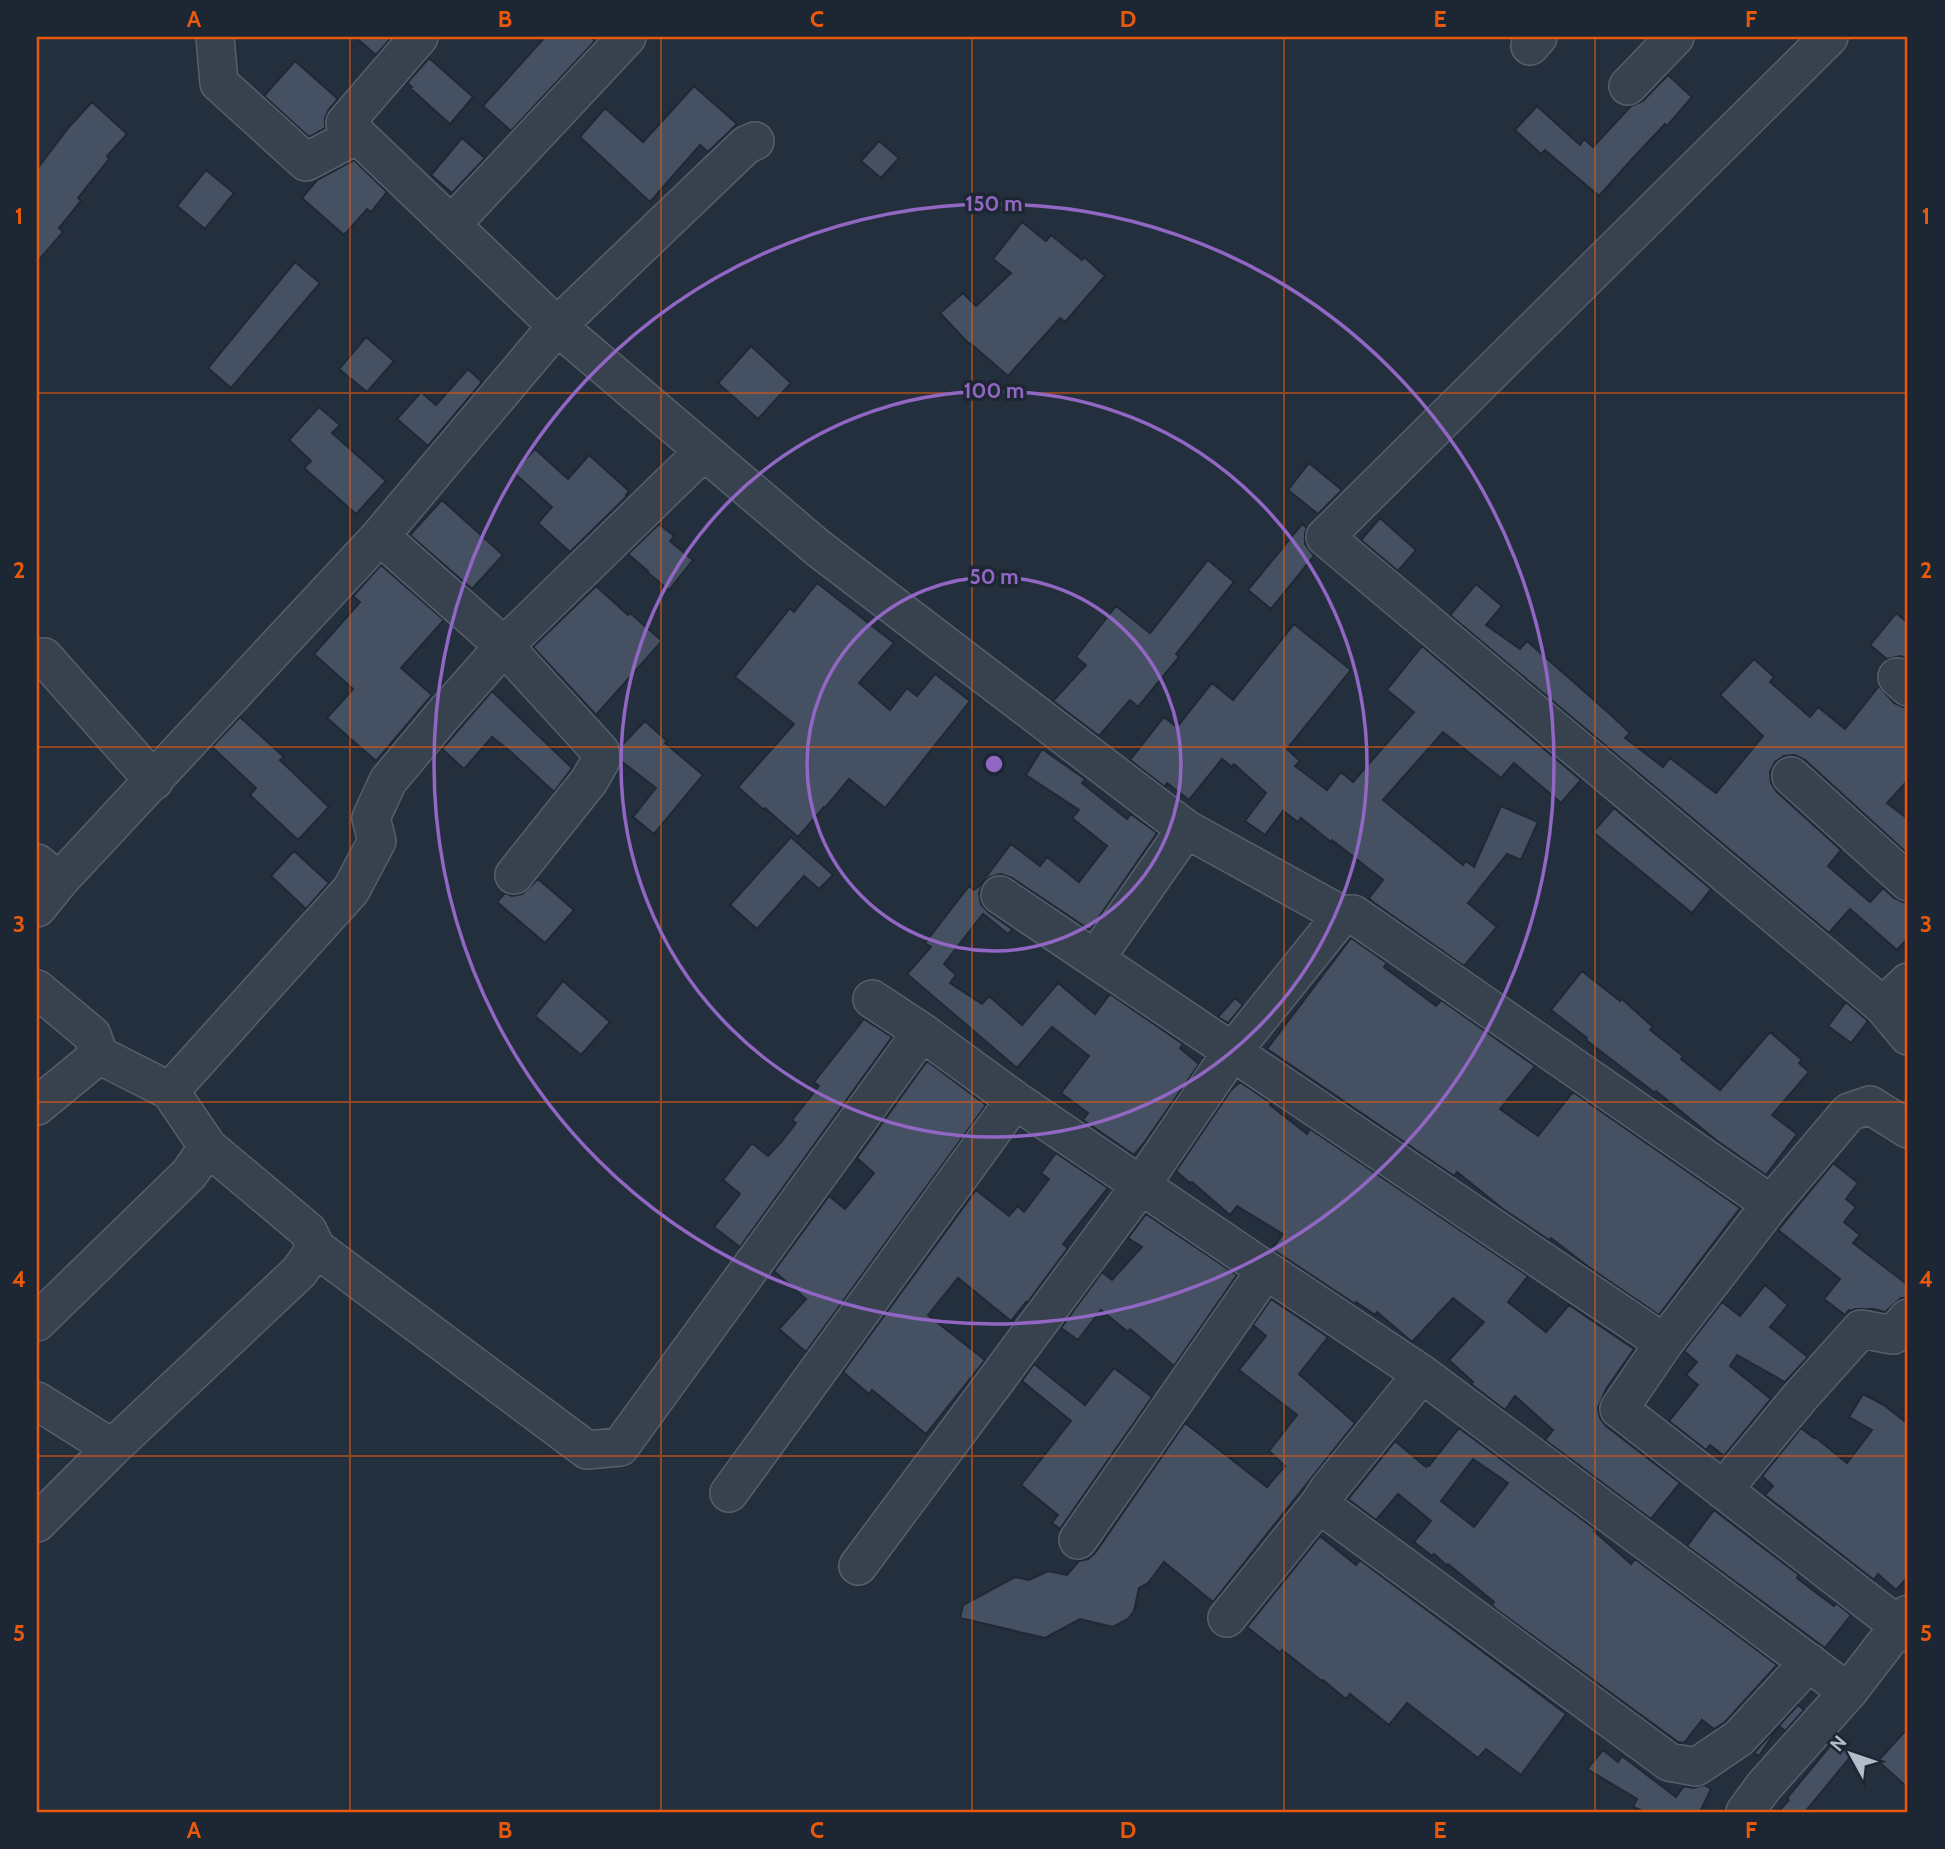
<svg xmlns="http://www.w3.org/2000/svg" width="1945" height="1849" viewBox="0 0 1945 1849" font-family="Cabin,sans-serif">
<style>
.building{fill:#455162;stroke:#1f2835;stroke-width:2;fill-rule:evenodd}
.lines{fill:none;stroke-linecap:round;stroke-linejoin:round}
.minor-casing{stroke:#565f6c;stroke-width:40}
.minor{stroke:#38414e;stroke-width:37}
.grid{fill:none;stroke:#e8590c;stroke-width:2;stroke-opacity:0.55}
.ring{fill:none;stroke:#9266c3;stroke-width:3.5}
.centre{fill:#9266c3;stroke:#1d2633;stroke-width:3.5}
.ring-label{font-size:21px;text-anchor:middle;font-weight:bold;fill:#9266c3;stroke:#1d2633;stroke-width:7;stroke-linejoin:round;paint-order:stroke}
.neatline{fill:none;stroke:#e8590c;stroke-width:2.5}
.grid-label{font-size:23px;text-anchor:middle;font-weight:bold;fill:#e8590c}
</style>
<rect width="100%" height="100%" fill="#242f3e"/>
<path class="building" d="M355 37H392L376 55Z
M545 37H590L595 41 511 131 483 106Z
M429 58 473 97 450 124 410 88 412 87 407 83Z
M295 61 338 99 329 109 325 118V128L309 137 264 96Z
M1668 75 1692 97 1667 126 1665 124 1632 159 1599 196 1545 150 1541 154 1515 130 1537 106 1580 145 1584 139 1593 147 1631 106 1643 101Z
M694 86 737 124 708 152 700 145 650 202 580 137 605 108 643 142Z
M92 102 127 134 107 156 109 159 78 198 81 201 59 228 63 232 37 262V169L69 127Z
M462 138 485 158 452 193 431 175Z
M879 141 899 158 881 178 861 161Z
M354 160 387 192 371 212 367 209 344 235 302 198 317 180Z
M206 170 234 193 205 229 177 206Z
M1022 222 1046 241 1051 235 1082 260 1084 257 1105 276 1065 322 1060 318 1008 376 970 343 969 344 940 313 963 293 976 306 1011 273 993 259Z
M295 262 320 283 231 388 208 368Z
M366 337 394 361 367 392 339 369Z
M751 346 791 383 758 419 718 383Z
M468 369 482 382 428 446 397 419 421 392 436 405Z
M319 407 340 425 332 433 386 481 356 514 304 468 311 461 289 440Z
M535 449 568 479 589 455 629 491 626 495 627 496 570 552 538 523 552 507 513 472Z
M1309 463 1342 490 1318 514 1288 490Z
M442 500 503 555 472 589 410 535Z
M1380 518 1416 550 1398 571 1361 540Z
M659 524 674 536 670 541 693 560 669 590 647 572 648 571 628 554Z
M1302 524 1307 528 1305 533V544L1314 556 1271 609 1248 590Z
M1208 560 1234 582 1176 654 1179 657 1138 707 1130 700 1099 736 1053 701 1086 665 1076 657 1116 606 1150 633Z
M381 565 444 620 401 668 432 695 376 761 327 718 353 689 314 654 360 602 353 596Z
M817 583 894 643 859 683 890 710 907 688 917 696 935 674 970 701 885 808 849 779 825 808 824 807 798 837 765 808 764 810 738 787 794 724 735 677 790 608 794 612Z
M1476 584 1502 606 1486 625 1520 649 1527 641 1611 715 1630 733 1625 738 1663 767 1670 758 1716 793 1763 736 1720 695 1754 659 1774 677 1770 682 1810 717 1818 707 1845 729 1879 686 1894 703 1903 707H1908V780L1887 803 1908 819V854L1805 760 1795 755 1784 756 1775 762 1770 772 1771 783 1777 792 1841 850 1828 866 1870 902 1883 888 1894 898 1903 902H1908V938L1897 950 1850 909 1829 933 1450 615Z
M596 586 628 615 630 613 662 641 596 715 533 647Z
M1896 613 1908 623V660L1901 656 1887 659 1870 645Z
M1294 624 1351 670 1287 749 1300 761 1295 766 1327 790 1341 772 1353 782 1414 712 1387 690 1422 646 1581 780 1561 803 1514 763 1501 778 1443 732 1383 800 1463 865 1466 861 1474 867 1501 806 1538 822 1521 860 1507 854 1468 903 1497 927 1464 966 1373 902 1369 898 1383 880 1332 840 1331 842 1301 818 1298 822 1283 811 1265 835 1245 821 1266 793 1234 764 1232 767 1222 759 1189 800 1167 783 1165 787 1130 760 1164 717 1177 727 1212 683 1233 700Z
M492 691 572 768 554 792 512 753 492 737 464 769 442 749Z
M240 717 284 757 280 760 329 807 298 840 250 795 256 788 212 747Z
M645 721 667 741 665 743 678 754 703 775 654 834 633 817 656 788 621 761 620 747Z
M1042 749 1085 779 1082 783 1127 819 1131 814 1157 833 1090 930 1012 878 1001 874 990 877 983 883 979 893 981 904 988 912 1012 929 1008 934 983 914 944 964 956 975 950 983 982 1004 989 996 1022 1025 1058 983 1095 1014 1110 994 1183 1044 1180 1048 1199 1064 1144 1143 1134 1155 1083 1120 1088 1113 1061 1093 1089 1056 1052 1027 1017 1068 907 974 931 947 925 943 969 886 974 890 979 886 1011 844 1040 866 1047 857 1079 882 1107 846 1072 818 1079 810 1026 775Z
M1614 808 1711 889 1692 913 1593 832Z
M791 837 833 875 819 889 804 876 757 929 730 905Z
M294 851 329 883 306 909 271 876Z
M538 879 574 910 545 943 497 902 505 893 512 896 522 894Z
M1351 938 1387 963 1384 967 1436 1006 1441 1000 1535 1066 1500 1109 1538 1136 1573 1092 1740 1208 1659 1315 1590 1268 1551 1238 1549 1240 1503 1209 1457 1172 1454 1176 1267 1049Z
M1582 971 1620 1001 1622 999 1653 1027 1650 1030 1683 1056 1681 1059 1720 1090 1770 1032 1802 1060 1799 1063 1809 1072 1772 1115 1797 1134 1766 1175 1716 1140 1656 1091 1655 1093 1586 1040 1587 1038 1551 1010Z
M563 981 610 1022 581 1055 535 1016Z
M1235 998 1243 1005 1228 1023 1218 1017Z
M1846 1002 1868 1021 1851 1043 1828 1026Z
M864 1019 892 1037 740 1247 714 1227 740 1194 723 1180 752 1143 768 1156 782 1141 796 1123 792 1120 819 1086 814 1082Z
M927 1061 986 1105 806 1352 779 1329 806 1299 774 1271 829 1196 845 1209 874 1173 857 1158Z
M1240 1082 1271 1103 1270 1105 1307 1134 1310 1129 1528 1276 1508 1302 1546 1332 1569 1305 1634 1349 1606 1389 1598 1408 1600 1418 1606 1426 1680 1483 1651 1519 1545 1440 1553 1430 1515 1396 1505 1410 1471 1384 1473 1382 1449 1360 1484 1322 1453 1298 1412 1342 1377 1312 1375 1315 1356 1302 1355 1304 1272 1249 1283 1234 1237 1206 1230 1215 1192 1182 1190 1183 1176 1171 1231 1090Z
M1056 1153 1108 1188 1063 1244 1068 1248 1027 1303 1026 1302 1011 1321 958 1278 928 1315 985 1360 926 1434 872 1390 869 1394 843 1372 976 1190 1009 1216 1018 1206 1024 1212 1049 1179 1041 1173Z
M1833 1163 1858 1183 1846 1199 1856 1207 1844 1222 1860 1235 1853 1243 1908 1285V1298H1901L1885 1312 1874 1309H1855L1851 1311 1849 1310 1845 1315 1824 1299 1840 1279 1778 1230Z
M1146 1214 1237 1275 1174 1366 1130 1329 1128 1332 1101 1310 1078 1340 1061 1328 1102 1272 1112 1280 1142 1247 1128 1238Z
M1765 1285 1788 1305 1770 1327 1808 1357 1785 1382 1737 1355 1730 1366 1771 1399 1724 1456 1710 1445 1706 1450 1669 1421 1698 1385 1686 1375 1697 1362 1684 1351 1722 1302 1740 1316Z
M1271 1299 1328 1337 1299 1374 1355 1423 1213 1602 1164 1562 1148 1583 1139 1588 1134 1611 1128 1619 1113 1627 1080 1619 1045 1638 960 1618 963 1605 1015 1577 1029 1580 1048 1571 1067 1575 1079 1561 1088 1559 1095 1553 1185 1423 1267 1487 1285 1466 1269 1451 1297 1415 1239 1370 1266 1336 1253 1325Z
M1034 1364 1085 1405 1114 1368 1152 1397 1060 1529 1052 1523 1058 1515 1021 1485 1071 1421 1022 1381Z
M1863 1394 1884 1405 1908 1424V1577L1896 1590 1878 1574 1874 1580 1765 1495 1773 1486 1762 1476 1801 1428 1814 1438 1815 1437 1847 1463 1872 1430 1849 1417Z
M1459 1428 1595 1529 1594 1531 1631 1564 1635 1559 1777 1665 1725 1722 1714 1729 1702 1720 1684 1743 1678 1742 1496 1609 1492 1605 1494 1602 1448 1564 1447 1566 1434 1554 1432 1556 1414 1542 1431 1521 1398 1494 1376 1520 1348 1499 1395 1441 1426 1467 1428 1464 1429 1466ZM1473 1459 1508 1483 1474 1527 1441 1501Z
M1714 1510 1799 1575 1797 1578 1834 1606 1836 1603 1851 1615 1825 1648 1687 1546Z
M1320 1536 1356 1565 1360 1560 1566 1714 1521 1775 1486 1749 1478 1758 1407 1703 1389 1725 1350 1694 1346 1699 1323 1680 1322 1681 1282 1650 1280 1653 1247 1627Z
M1798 1705 1804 1710 1785 1731 1779 1726 1759 1756 1754 1753Z
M1908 1728V1788L1878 1761Z
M1835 1740 1852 1755 1805 1812H1778L1789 1800 1787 1798Z
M1603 1750 1618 1762 1622 1756 1676 1797 1684 1786 1693 1788 1704 1785 1711 1789 1700 1812H1645L1633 1807 1637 1799 1587 1769Z"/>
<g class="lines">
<defs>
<path id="minor" d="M215 37 219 83 306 162 357 135
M419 37 345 123 557 326 818 548 1186 829
M1829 37 1325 537 1883 1006 1908 982
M1530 46 1538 37
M1628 86 1675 37
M451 225 627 37
M380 536 504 646 600 751 601 760 589 781 514 875
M44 657 154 781
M1897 677 1908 687
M1791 776 1908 882
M37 863 59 881 380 536 557 326 746 145 755 141
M1000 895 1664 1343 1619 1409 1908 1633
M37 908 59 881
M1095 959 1186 829 1342 915 1353 914 1771 1204 1664 1343
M37 989 92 1035 99 1055 170 1091 208 1147 308 1231 316 1248 587 1450 620 1447 922 1032
M872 999 922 1032 1015 1100 1266 1270 1422 1374 1848 1692
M1883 1006 1908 1036
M170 1091 351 890 377 841 371 818 388 781 444 714 504 646 704 451
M37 1106 99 1055
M1771 1204 1849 1112 1870 1105 1908 1129
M37 1322 189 1174 208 1147
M1422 1374 1328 1490 1319 1504 1669 1762 1696 1767 1739 1738 1809 1662
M37 1401 112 1448
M1723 1490 1800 1397 1861 1329 1893 1335 1908 1318
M729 1493 1015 1100
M37 1523 112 1448 299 1272 316 1248
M1078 1540 1266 1270
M858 1566 1141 1185 1232 1052 1342 915
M1227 1618 1319 1504
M1745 1812 1764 1786 1848 1692 1908 1614"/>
</defs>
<use href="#minor" class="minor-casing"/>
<use href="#minor" class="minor"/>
</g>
<path class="grid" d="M350 37V1812M661 37V1812M972 37V1812M1284 37V1812M1595 37V1812M37 393H1908M37 747H1908M37 1102H1908M37 1456H1908"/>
<g class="ring">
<circle cx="994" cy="764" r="187"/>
<circle cx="994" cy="764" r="373"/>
<circle cx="994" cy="764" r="560"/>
</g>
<circle cx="994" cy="764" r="10" class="centre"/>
<g class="ring-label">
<text x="994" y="211">150 m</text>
<text x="994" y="398">100 m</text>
<text x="994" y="584">50 m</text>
</g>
<rect width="1945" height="1849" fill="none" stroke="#1d2633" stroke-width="77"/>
<g transform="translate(1851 1754) rotate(310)" stroke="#1d2633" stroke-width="5" paint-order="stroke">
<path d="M0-5L12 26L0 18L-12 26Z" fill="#b4bcc9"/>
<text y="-10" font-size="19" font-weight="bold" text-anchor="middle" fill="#b4bcc9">N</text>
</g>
<rect x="38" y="38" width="1868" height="1773" class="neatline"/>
<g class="grid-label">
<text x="194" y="27">A</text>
<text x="505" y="27">B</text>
<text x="817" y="27">C</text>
<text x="1128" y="27">D</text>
<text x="1440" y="27">E</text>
<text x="1751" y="27">F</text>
<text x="19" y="224">1</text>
<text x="1926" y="224">1</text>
<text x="19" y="578">2</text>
<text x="1926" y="578">2</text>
<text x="19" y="932">3</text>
<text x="1926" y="932">3</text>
<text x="19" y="1287">4</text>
<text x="1926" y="1287">4</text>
<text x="19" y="1641">5</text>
<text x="1926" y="1641">5</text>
<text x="194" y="1838">A</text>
<text x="505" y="1838">B</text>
<text x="817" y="1838">C</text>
<text x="1128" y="1838">D</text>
<text x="1440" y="1838">E</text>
<text x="1751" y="1838">F</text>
</g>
</svg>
